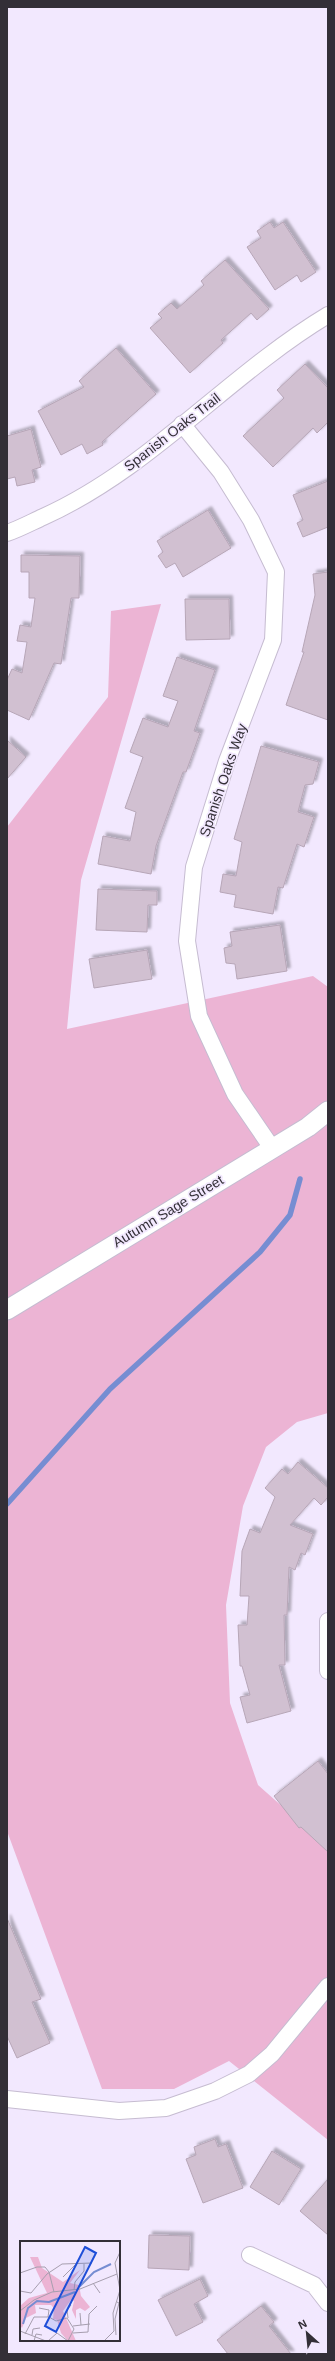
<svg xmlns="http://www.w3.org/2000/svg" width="335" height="2361" viewBox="0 0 335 2361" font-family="Arial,sans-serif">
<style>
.green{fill:#ecb4d4}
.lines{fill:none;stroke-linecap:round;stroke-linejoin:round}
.stream{stroke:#768dd2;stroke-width:5.5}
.building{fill:#d1c0d1;stroke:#b7a6b7;filter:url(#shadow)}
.minor-casing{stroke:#c6bcd1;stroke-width:18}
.tertiary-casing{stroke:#c6bcd1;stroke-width:21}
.minor{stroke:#fff;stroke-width:16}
.tertiary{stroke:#fff;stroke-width:19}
.labels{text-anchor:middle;stroke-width:3.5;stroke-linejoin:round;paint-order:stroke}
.street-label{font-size:14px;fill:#332f37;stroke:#f2e8fe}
.inset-river{fill:none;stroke:#768dd2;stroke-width:2}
.inset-road{fill:none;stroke:#a69eae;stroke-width:1}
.view{fill:#1d4ed8;fill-opacity:0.15;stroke:#1d4ed8;stroke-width:2}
.inset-edge{fill:none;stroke:#332f37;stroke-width:2}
</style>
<defs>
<filter id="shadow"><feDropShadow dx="3.5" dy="-3.5" stdDeviation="1" flood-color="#0004"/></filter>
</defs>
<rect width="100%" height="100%" fill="#f2e8fe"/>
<path class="green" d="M161 604 81 880 67 1029 313 976 328 987V1413L297 1422 266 1447 243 1506 226 1605 230 1703 258 1785 328 1847V2140L229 2061 174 2089H102L7 1831V827L108 697 111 611Z"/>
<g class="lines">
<path class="stream" d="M7 1504 110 1389 260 1252 290 1215 300 1179"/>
</g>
<path class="building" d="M270 222 274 228 283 222 316 272 301 282 297 275 275 290 247 247 261 238 257 231Z
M225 260 269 309 257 320 251 313 221 340 223 343 190 373 150 328 162 318 158 314 171 303 177 309 204 285 201 281Z
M116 348 156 394 102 442 103 445 87 454 82 444 61 455 38 411 84 387 79 381Z
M305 364 328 388V422L317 433 313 428 273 467 243 436 284 398 277 390Z
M31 429 41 467 32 470 35 482 17 486 15 477 7 479V436Z
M328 481V527L303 537 297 523 303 520 293 495Z
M208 510 231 548 183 577 175 563 166 568 158 556 163 552 157 541Z
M21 555 80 556 79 598H71L61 664 54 663 29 720 7 710V680L12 669 22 673 27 642 17 641 20 625 31 627 35 598H29V572H21Z
M328 572V720L286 705 304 652H302L315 595 313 574Z
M185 599H229L230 639 186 640Z
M177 657 215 670 194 731 200 733 186 772H183L156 846 151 874 98 864 103 836 130 841 136 812 125 808 143 757 130 752 143 718 168 727 178 701 163 696Z
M7 740 26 757 7 779Z
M261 746 319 762 313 784 305 785 298 812 314 817 304 847 297 844 283 888 278 887 273 914 234 907 236 895 220 892 223 874 236 876 242 842 234 839Z
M98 889 157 891V905H148L147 932 96 930Z
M280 925 287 971 237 979 235 964 226 963 224 948 232 946 230 932Z
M147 950 152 979 94 988 89 959Z
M298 1462 328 1488V1497L321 1505 314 1498 290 1525 313 1534 305 1555 301 1553 295 1570 289 1567 287 1615H284L285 1665H279L291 1711 247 1723 240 1697 250 1695 242 1666H240L238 1625H247L249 1596H240L242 1551 250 1529 260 1533 275 1497 265 1488 282 1469 288 1474Z
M318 1761 328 1774V1852L301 1827 299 1828 274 1796Z
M7 1918 41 1999 32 2002 50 2043 17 2058 7 2036Z
M215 2139 218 2147 226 2144 243 2188 203 2203 186 2159 196 2155 194 2147Z
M272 2151 301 2169 279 2205 250 2187Z
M328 2179V2235L300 2211Z
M149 2235 190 2236 189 2270 148 2268Z
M200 2279 208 2296 194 2304 203 2322 176 2336 158 2300Z
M261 2306 274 2322 269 2326 291 2354H228L217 2340Z"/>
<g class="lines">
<defs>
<path id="minor" d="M182 424 221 472 251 520 276 572 273 640 227 761 194 867 187 941 199 1016 235 1094 272 1148
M7 533C19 529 32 522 43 517 150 469 228 375 328 315
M328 1621V1671
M7 2099 119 2111 166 2108 215 2091 249 2074 272 2054 328 1986
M250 2255 314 2285 328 2303"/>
<path id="tertiary" d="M7 1310 308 1127 328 1111"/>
</defs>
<use href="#minor" class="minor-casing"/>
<use href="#tertiary" class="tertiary-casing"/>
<use href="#minor" class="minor"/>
<use href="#tertiary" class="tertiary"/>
</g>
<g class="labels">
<g class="street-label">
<text transform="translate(172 432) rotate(-38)" y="5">Spanish Oaks Trail</text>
<text transform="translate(223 780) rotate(-71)" y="5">Spanish Oaks Way</text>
<text transform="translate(168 1211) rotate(-31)" y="5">Autumn Sage Street</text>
</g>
</g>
<g transform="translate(20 2241)">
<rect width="100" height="100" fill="#f2e8fe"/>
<path d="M10 16H18L22 27 43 41 60 29 50 42 59 44 61 55 70 66 65 70 60 67 56 69V78L52 69 54 60 51 59 43 70 56 100H48L41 92 37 79 33 78 34 67 31 64H15L16 72 6 77 2 87 0 84V65L9 57 27 52Z" fill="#ecb4d4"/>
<path class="inset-river" d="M59 46 74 31 91 23M3 83 8 67 17 60 29 61 55 51"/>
<path class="inset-road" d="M0 32 17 26H25L29 31 34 51M43 36 55 24M73 42 80 52M54 49 55 41 64 30V23M0 50 11 52 27 33 42 23 72 22M19 67 29 69 28 76M0 70 14 59 32 51 60 48 97 33M60 72 61 84M48 77 47 69 51 64M53 85 70 83M0 90 26 100M53 92 68 91 69 73 77 65M5 93 14 76H29L36 80 47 77 54 88 48 100M12 94 13 88 20 87M96 94 95 78 99 62 97 61M14 100 16 93 22 94M28 100 37 92 48 100M84 100 94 90 93 72 100 49 95 22 100 11"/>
<path class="view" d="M65 6 76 12 36 91 25 85Z"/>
<rect width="100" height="100" class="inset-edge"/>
</g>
<rect width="335" height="2361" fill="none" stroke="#332f37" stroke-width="16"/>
<g transform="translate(307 2333) rotate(333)" stroke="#f2e8fe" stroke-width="3" paint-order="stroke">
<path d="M0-3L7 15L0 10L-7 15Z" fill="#332f37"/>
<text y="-6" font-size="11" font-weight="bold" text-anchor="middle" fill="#332f37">N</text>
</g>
</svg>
